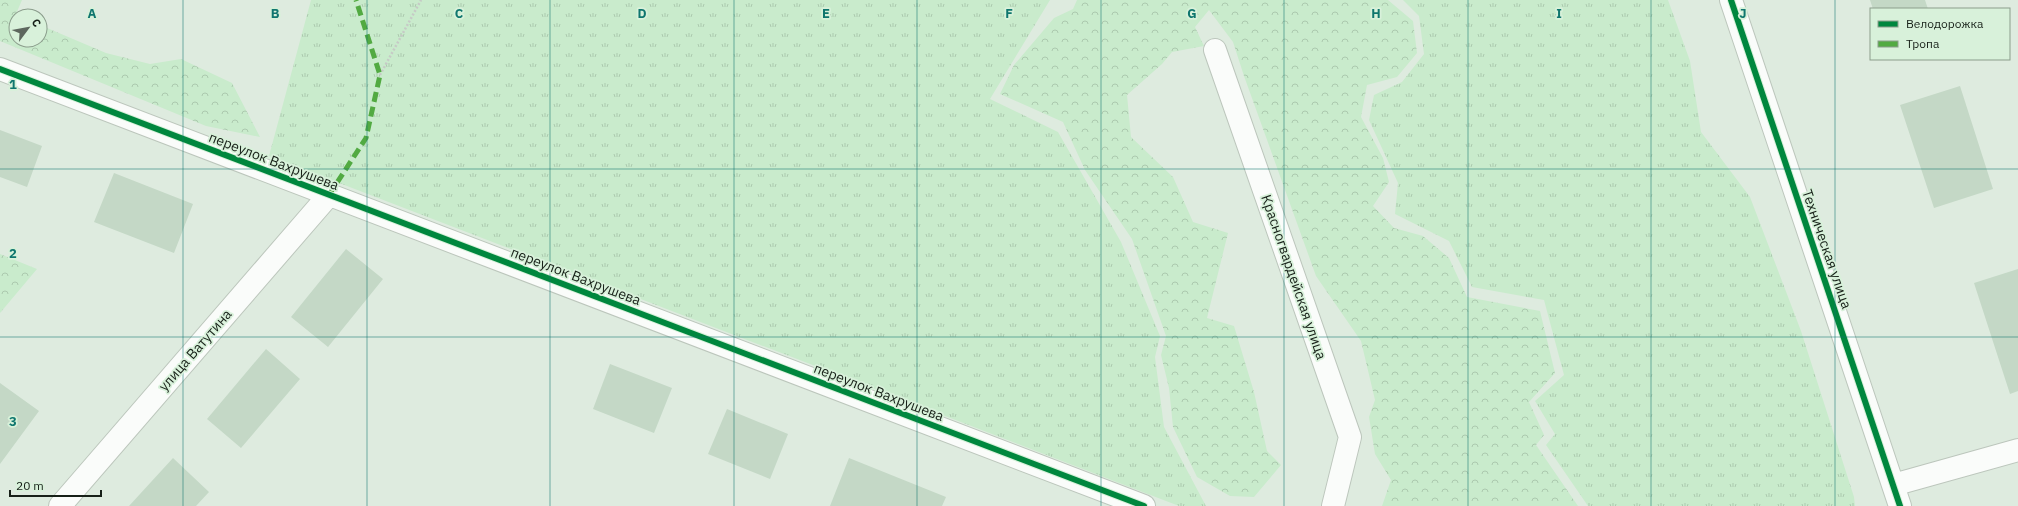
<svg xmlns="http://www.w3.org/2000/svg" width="2018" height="506" viewBox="0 0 2018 506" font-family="'IBM Plex Sans',sans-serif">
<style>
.grass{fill:url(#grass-tufts)}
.forest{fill:url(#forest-crowns)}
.building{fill:#c4d8c6}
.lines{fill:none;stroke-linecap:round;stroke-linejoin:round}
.street-casing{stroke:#bcc6bc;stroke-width:24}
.path{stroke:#c6cac6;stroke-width:2.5;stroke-dasharray:2 2;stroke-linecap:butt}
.street{stroke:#fafcfa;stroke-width:22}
.quiet{stroke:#52aa42;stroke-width:5;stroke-dasharray:10 5;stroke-linecap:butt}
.cycleway-casing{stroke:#d8f1da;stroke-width:8}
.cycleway{stroke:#00873e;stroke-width:6}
.grid{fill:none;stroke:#0f766e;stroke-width:1;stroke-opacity:0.55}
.labels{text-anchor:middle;stroke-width:3.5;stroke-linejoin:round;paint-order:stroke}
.street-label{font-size:14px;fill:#172018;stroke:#d8f1da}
.grid-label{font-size:13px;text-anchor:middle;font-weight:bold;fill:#0f766e;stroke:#d8f1da;stroke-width:3.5;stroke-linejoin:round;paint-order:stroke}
</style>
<defs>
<pattern id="grass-tufts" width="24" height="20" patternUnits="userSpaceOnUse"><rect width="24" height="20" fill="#c9ebcc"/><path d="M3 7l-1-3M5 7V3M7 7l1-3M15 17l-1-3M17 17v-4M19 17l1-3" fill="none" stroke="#acc9ae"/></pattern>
<pattern id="forest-crowns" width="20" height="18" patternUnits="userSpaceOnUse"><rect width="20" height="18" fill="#c9ebcc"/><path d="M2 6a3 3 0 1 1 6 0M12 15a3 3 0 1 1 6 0" fill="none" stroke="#acc9ae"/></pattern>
</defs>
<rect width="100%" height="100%" fill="#deebdf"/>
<path class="grass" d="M311 0H1050L990 99 1058 132 1121 242 1160 336 1155 357 1164 427 1206 506H1179L269 156Z
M1403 0H1668L1690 61 1701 132 1750 197 1801 331 1854 497 1855 506H1588L1546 445 1555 434 1535 401 1564 375 1544 300 1472 287 1449 241 1395 214 1398 183 1369 120 1374 95 1402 82 1424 54 1419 16Z"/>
<path class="forest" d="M0 0H22L16 14 20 16H16V40H40V25L106 53 150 64 181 59 232 83 260 137 206 126 0 41Z
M1077 0H1388L1413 21 1417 53 1397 77 1367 85 1361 117 1383 158 1389 182 1373 206 1394 228 1423 236 1449 258 1467 297 1540 311 1555 373 1529 402 1544 435 1536 445 1578 506H1382L1391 480 1375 454 1369 417 1375 400 1361 341 1316 276 1244 76 1233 42 1209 10 1195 27 1204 46 1172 52 1162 64 1127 95 1131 137 1173 177 1193 222 1228 233 1207 318 1234 326 1254 392 1267 451 1281 465 1254 497 1230 496 1197 477 1173 427 1169 388 1161 355 1166 336 1132 239 1085 170 1063 122 1000 94 1014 65 1054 18 1073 9Z
M0 254 37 269 0 313Z"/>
<path class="building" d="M1870 0H1925L1928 9H1873Z
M1960 86 1993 189 1934 208 1900 105Z
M0 130 42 146 27 187 0 177Z
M114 173 193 204 174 253 94 222Z
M346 249 383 279 328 347 291 317Z
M2018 269V391L2010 394 1974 283Z
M266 349 300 379 241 448 207 419Z
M610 364 672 388 654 433 593 409Z
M0 383 39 411 0 464Z
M727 409 788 434 770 479 708 454Z
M173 458 209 492 196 506H129Z
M849 458 946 497 942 506H830Z"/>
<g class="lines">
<defs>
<path id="street" d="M1731 0 1900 506
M1215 50 1350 437 1333 506
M0 69 1144 506
M1893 485 2018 450
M60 506 329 195"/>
</defs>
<use href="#street" class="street-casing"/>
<path class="path" d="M380 75 421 0"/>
<use href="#street" class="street"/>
<path class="quiet" d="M329 195 366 138 380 75 356 0"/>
<defs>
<path id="cycleway" d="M1731 0 1900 506
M0 69 1144 506"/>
</defs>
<use href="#cycleway" class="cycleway-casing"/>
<use href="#cycleway" class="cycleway"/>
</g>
<path class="grid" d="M183 0V506M367 0V506M550 0V506M734 0V506M917 0V506M1101 0V506M1284 0V506M1468 0V506M1651 0V506M1835 0V506M0 169H2018M0 337H2018"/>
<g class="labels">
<g class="street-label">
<text transform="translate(274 161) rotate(21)" y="5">переулок Вахрушева</text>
<text transform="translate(1827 249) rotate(71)" y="5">Техническая улица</text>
<text transform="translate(576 276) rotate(21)" y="5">переулок Вахрушева</text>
<text transform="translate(1294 277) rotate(71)" y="5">Красногвардейская улица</text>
<text transform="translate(195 350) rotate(-49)" y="5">улица Ватутина</text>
<text transform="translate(879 392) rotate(21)" y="5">переулок Вахрушева</text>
</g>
</g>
<g class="grid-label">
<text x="92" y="18">A</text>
<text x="275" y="18">B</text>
<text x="459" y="18">C</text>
<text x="642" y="18">D</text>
<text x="826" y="18">E</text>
<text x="1009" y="18">F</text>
<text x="1192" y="18">G</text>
<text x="1376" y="18">H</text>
<text x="1559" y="18">I</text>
<text x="1743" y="18">J</text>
<text x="13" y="89">1</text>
<text x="13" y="258">2</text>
<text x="13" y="426">3</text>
</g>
<rect x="1870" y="8" width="140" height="52" fill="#d8f1da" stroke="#8b9d8c"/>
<rect x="1878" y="21" width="20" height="6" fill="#00873e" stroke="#8b9d8c"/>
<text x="1906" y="28" font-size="12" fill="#172018">Велодорожка</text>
<rect x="1878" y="41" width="20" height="6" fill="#52aa42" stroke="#8b9d8c"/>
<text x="1906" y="48" font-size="12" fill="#172018">Тропа</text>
<g transform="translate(28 28) rotate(58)"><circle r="19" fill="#d8f1da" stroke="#8b9d8c"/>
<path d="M0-3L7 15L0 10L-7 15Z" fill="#5d675e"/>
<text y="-6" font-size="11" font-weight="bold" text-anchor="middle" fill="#172018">С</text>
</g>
<path d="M10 490v6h91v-6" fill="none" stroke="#172018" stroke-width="2"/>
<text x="16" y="490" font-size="12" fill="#172018" stroke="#d8f1da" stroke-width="3" paint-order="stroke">20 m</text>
</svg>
